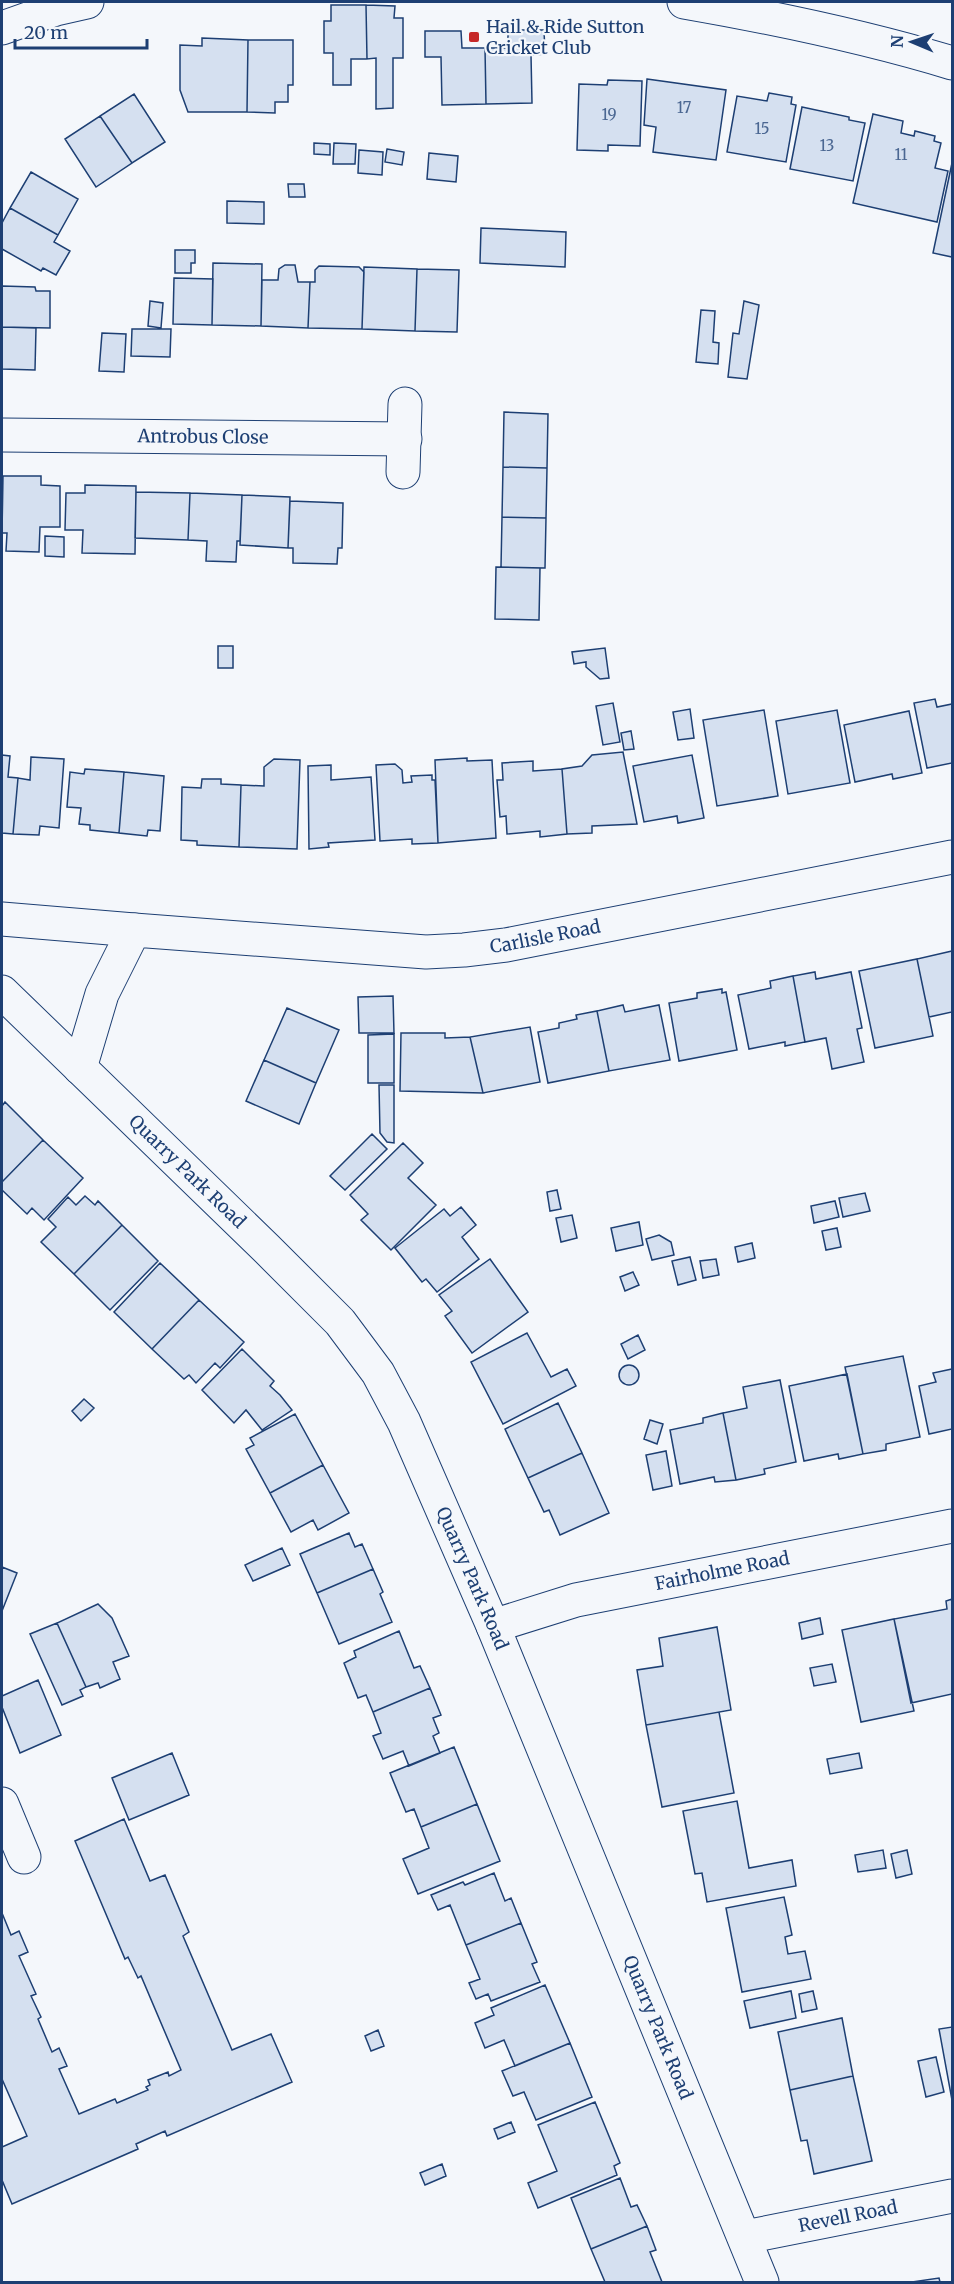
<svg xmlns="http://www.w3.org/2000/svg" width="954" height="2284" viewBox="0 0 954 2284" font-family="Merriweather,serif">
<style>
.building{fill:#d5e0f0;stroke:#1d3f73;stroke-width:1.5}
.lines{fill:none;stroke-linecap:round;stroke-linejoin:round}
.minor-casing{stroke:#1d3f73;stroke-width:35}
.minor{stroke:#f4f7fb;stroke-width:33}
.poi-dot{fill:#c62828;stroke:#f4f7fb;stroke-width:2}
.labels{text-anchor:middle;stroke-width:4.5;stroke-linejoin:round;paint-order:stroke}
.number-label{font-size:15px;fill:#4b6792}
.poi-label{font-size:18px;fill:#1d3f73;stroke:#f4f7fb;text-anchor:start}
.street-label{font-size:18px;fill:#1d3f73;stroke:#f4f7fb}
</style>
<rect width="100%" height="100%" fill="#f4f7fb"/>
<path class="building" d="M331 5H366L367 59H351V85H333V53H324V21H331Z
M366 5 395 6 394 18H403V58H393V108L376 109V58L367 59Z
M508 30H544L545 54 531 55 532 103 486 104 485 48H508Z
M425 31H461L462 48H485L486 104 442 105 441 57H425Z
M202 38 248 40 247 112H188L180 90V45L202 46Z
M248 40H293V85H288V102H275V113L247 112Z
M647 79 726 90 716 160 653 152 656 127 644 125Z
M608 80 642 81 640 146 608 145V151L577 150 579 84 607 85Z
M769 93 792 97 791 104 796 105 786 162 727 152 737 96 767 101Z
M134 94 165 142 132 163 100 116Z
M802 107 849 117V120L865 123 853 181 790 169Z
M873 114 903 121 901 133 914 136 915 131 935 136 934 141 941 143 935 168 948 171 937 222 853 203Z
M100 116 132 163 96 187 65 139Z
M314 143 330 144V155L314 154Z
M334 143 356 144 355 164H333Z
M387 149 404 152 402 165 385 162Z
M359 150 383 152 382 175 358 173Z
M429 153 458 156 456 182 427 179Z
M952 163V257L933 253Z
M31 172 78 199 58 235 10 208Z
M288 184H304L305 197H289Z
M227 201 264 202V224L227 223Z
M10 208 58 235 54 242 70 251 56 275 43 268 41 271 2 249V223Z
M481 228 566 232 565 267 480 263Z
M175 250H195V263H191V273H175Z
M213 263 262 264 261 326 212 325Z
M285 265H295L298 282H310L308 328 261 326 262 280H278L279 269Z
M319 266 359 267 364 272 362 329 308 328 310 282H315V270Z
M364 267 417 269 415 331 362 329Z
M417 269 459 270 457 332 415 331Z
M174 278 213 279 212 325 173 324Z
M2 286 35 287 36 291H50V328L2 327Z
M150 301 163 303 161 328 148 326Z
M744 301 759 305 747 379 728 377 733 333 739 334Z
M701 310 715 311 713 342 719 343 718 364 696 362Z
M2 327 36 328 35 370 2 369Z
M132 329H171L170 357 131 356Z
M102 333 126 334 124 372 99 371Z
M504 412 548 414 547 468 503 467Z
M503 467 547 468 546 518 502 517Z
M3 476H41V485L60 486V527H40L39 552 6 551 7 533H2Z
M85 485 136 486 135 554 82 553 83 530H65L66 493H85Z
M136 492 190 493 188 540 135 538Z
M190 493 242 495 240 541H237L236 562 206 561 207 541 188 540Z
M242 495 290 497 288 548 240 545Z
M290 501 343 503 342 548H338L337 564 293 563V548H288Z
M502 517 546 518 545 568 501 567Z
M45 536 64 537V557L45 556Z
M496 567 540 568 539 620 495 619Z
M218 646H233V668H218Z
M605 648 609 678 600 679 586 667V662L574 664 572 652Z
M935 699 937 707 952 704V763L927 768 914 703Z
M613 703 620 742 603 745 596 706Z
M690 709 694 738 678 740 673 712Z
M764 710 778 796 717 806 703 720Z
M837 710 850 783 788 794 776 721Z
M909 711 922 773 893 779 892 774 855 782 844 725Z
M631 731 634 749 624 750 621 733Z
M623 752 637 824 592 826V833L567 834 562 769 582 766 592 755Z
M2 755 10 756 8 777 18 778 13 834 2 833Z
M692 755 704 818 678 823 677 816 644 822 633 766Z
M31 757 64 759 59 828 40 826 39 835 13 834 18 778 30 780Z
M467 758V761L492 760 496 838 438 843 435 760Z
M274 759 300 760 297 849 239 847 241 785 264 786V767Z
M533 761V771L562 769 567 834 540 837V831L507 834 506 816 500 817 497 780H503L502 763Z
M395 764 402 770 403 783 412 782 411 776 432 775V780H435L438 843 412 844V839L380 841 376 765Z
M331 765V780L371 777 375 840 328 843 329 847 309 849 308 766Z
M85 769 124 772 119 833 90 830V825L79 824 81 808 67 807 70 772 84 774Z
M124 772 164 776 160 831 148 830 147 836 119 833Z
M202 779H221V784L241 785 239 847 197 845V841L181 840 182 787 201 788Z
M952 951V1012L929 1017 917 959Z
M917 959 933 1036 875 1048 859 971Z
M815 972 816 979 851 972 862 1028 857 1029 864 1062 832 1069 826 1038 805 1042 793 976Z
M793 976 805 1042 785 1046V1042L749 1049 738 995 771 988 770 981Z
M722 989V993L726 992 737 1050 679 1061 669 1003 697 998V993Z
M393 996 394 1033H359L358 997Z
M623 1005 625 1012 659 1005 670 1060 609 1071 597 1011Z
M287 1008 339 1030 316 1083 264 1060Z
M597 1011 609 1071 548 1083 538 1032 559 1028V1023L577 1019 576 1015Z
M530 1027 540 1082 483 1093 470 1037Z
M401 1033H445V1038L470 1037 483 1093 400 1091Z
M394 1034V1083H368V1035Z
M264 1060 316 1083 299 1124 246 1101Z
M379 1085H394V1143L387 1142 380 1133Z
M5 1102 43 1140 2 1182V1106Z
M372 1134 387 1149 345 1190 330 1176Z
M43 1140 83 1178 44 1220 32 1208 27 1214 2 1190V1182Z
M403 1143 423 1163 408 1178 436 1205 391 1250 361 1220 368 1214 350 1195Z
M557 1190 561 1209 550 1211 547 1192Z
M865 1193 870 1211 843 1217 839 1198Z
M85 1196 95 1205 98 1201 122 1225 74 1274 41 1242 56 1227 48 1219 68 1197 76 1205Z
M835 1201 839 1217 814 1223 811 1206Z
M461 1207 476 1225 462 1237 479 1259 437 1292 426 1279 422 1282 395 1248 444 1209 450 1216Z
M572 1215 577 1238 561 1242 556 1218Z
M639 1222 643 1245 616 1251 611 1228Z
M122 1225 158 1261 110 1310 74 1274Z
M837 1228 841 1247 826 1250 822 1231Z
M659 1235 671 1242 674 1255 652 1260 646 1239Z
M752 1243 755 1258 738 1262 735 1247Z
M690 1257 696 1280 678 1285 672 1261Z
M490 1259 528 1312 472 1353 445 1316 452 1311 439 1295Z
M716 1259 719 1275 703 1278 700 1261Z
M160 1263 199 1300 152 1349 114 1312Z
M633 1272 639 1285 625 1291 620 1277Z
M199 1300 244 1342 220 1368 215 1363 196 1383 189 1375 184 1379 152 1349Z
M527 1333 551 1377 567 1369 576 1386 503 1424 471 1362Z
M638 1335 645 1350 628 1359 621 1344Z
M242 1349 274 1381 270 1386 280 1395 292 1410 262 1430 246 1410 234 1423 202 1390Z
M903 1356 920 1437 886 1444V1450L863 1454 845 1367Z
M619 1375a10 10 0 1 1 20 0a10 10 0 1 1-20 0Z
M952 1369V1429L929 1434 919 1386 936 1382 933 1373Z
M847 1374 863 1454 839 1459 838 1454 804 1461 789 1386Z
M780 1380 796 1462 764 1469 765 1474 736 1480 723 1413 747 1408 743 1387Z
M84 1399 94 1408 81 1421 72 1411Z
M558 1403 582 1453 528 1478 505 1429Z
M723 1413 736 1480 715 1482 714 1477 680 1484 670 1430 703 1423V1418Z
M295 1414 323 1465 270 1493 246 1449 254 1445 250 1438Z
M650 1420 663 1424 657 1444 644 1439Z
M666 1451 672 1486 653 1490 646 1455Z
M582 1453 609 1513 560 1535 549 1510 544 1512 528 1478Z
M323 1465 349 1513 318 1530 313 1520 291 1532 270 1493Z
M349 1533 355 1547 362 1544 373 1569 317 1593 300 1554Z
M282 1548 290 1565 253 1581 245 1565Z
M2 1567 17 1573 2 1611Z
M373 1569 383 1592 380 1594 392 1622 339 1644 317 1593Z
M952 1599V1694L911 1703 894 1619 947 1609 946 1601Z
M98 1604 112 1618 129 1656 113 1662 120 1679 100 1688 98 1683 86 1687 57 1623Z
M820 1618 823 1634 802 1639 799 1623Z
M894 1619 914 1711 861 1722 842 1630Z
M57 1623 86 1687 80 1690 83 1696 62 1705 30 1634Z
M717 1627 731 1710 646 1725 637 1670 663 1666 659 1638Z
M399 1631 414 1668 420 1666 430 1688 373 1712 366 1695 358 1698 344 1663 356 1657 354 1651Z
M832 1664 836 1682 814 1686 810 1668Z
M38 1680 61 1735 20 1753 2 1707V1696Z
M430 1688 441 1715 433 1718 439 1733 433 1736 440 1753 409 1766 403 1751 383 1759 373 1736 381 1733 373 1712Z
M719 1712 734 1793 662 1807 646 1725Z
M454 1747 477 1804 421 1827 414 1809 406 1812 390 1773Z
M172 1753 189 1795 129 1820 112 1778Z
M859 1753 862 1768 830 1774 827 1759Z
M737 1801 749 1868 792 1860 796 1886 707 1902 702 1873 695 1874 683 1811Z
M477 1804 500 1861 418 1894 403 1859 429 1848 421 1827Z
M124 1819 150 1881 165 1875 189 1932 183 1936 232 2050 271 2034 292 2082 167 2136 165 2131 136 2144 138 2149 12 2204 2 2180V2147L27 2136 2 2079V1913L11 1935 19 1931 28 1952 19 1956 36 1994 31 1996 41 2017 38 2019 52 2052 59 2048 67 2066 59 2069 79 2114 115 2099 117 2103 148 2090 146 2087 150 2085 148 2080 168 2072 169 2076 181 2070 141 1976 138 1978 128 1957 125 1959 75 1841Z
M883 1850 886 1868 858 1872 855 1855Z
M907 1850 912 1874 896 1878 891 1854Z
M494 1873 505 1901 511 1898 521 1923 466 1945 450 1905 438 1910 431 1895 463 1882 465 1885Z
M784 1897 792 1935 785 1937 788 1954 805 1951 811 1979 742 1992 726 1908Z
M521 1923 537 1962 532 1964 540 1982 491 2001 488 1994 476 1999 469 1983 480 1979 466 1945Z
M545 1985 570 2043 515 2066 504 2040 485 2048 475 2023 494 2015 491 2008Z
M791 1991 796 2018 750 2028 744 2001Z
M813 1991 817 2009 802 2012 799 1994Z
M842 2018 853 2076 790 2090 778 2032Z
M952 2027V2100L939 2029Z
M378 2030 384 2046 371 2051 365 2036Z
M570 2043 592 2097 536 2120 524 2092 513 2096 502 2071Z
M936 2057 944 2092 926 2097 918 2061Z
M853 2076 872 2161 814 2174 807 2140 801 2141 790 2090Z
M595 2102 620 2163 614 2166 617 2175 538 2208 528 2183 557 2171 538 2125Z
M511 2122 515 2132 498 2139 494 2129Z
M442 2164 446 2176 425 2185 420 2173Z
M620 2178 631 2207 637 2205 647 2226 591 2249 571 2198Z
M647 2226 656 2250 650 2252 662 2282H605L591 2249Z
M939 2278 940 2282H912Z"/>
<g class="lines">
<defs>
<g id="minor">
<path d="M684 2C776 18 863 36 952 63"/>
<path d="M2 28 56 9 87 2"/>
<path id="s1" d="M2 435 405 439"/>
<path d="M403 472 405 404"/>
<path d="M2 919 134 930"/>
<path id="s2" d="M2 992 267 1249 340 1322 378 1373 404 1422 493 1626 762 2282"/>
<path id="s3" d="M80 1068 102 994 134 930 426 952 464 950 506 945 952 857"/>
<path id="s4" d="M493 1626 576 1600 952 1526"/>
<path d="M2 1804 24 1857"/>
<path id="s5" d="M745 2237 952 2196"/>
</g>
</defs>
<use href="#minor" class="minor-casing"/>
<use href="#minor" class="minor"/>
</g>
<rect class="poi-dot" x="468" y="31" width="12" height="12" rx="3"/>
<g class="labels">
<g class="number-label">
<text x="684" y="113">17</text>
<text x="609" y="120">19</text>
<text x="762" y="134">15</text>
<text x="827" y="151">13</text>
<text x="901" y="160">11</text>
</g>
<g class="poi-label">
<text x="486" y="33">Hail &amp; Ride Sutton<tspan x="486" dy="21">Cricket Club</tspan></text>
</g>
<g class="street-label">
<text dy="6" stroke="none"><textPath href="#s1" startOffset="201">Antrobus Close</textPath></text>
<text dy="6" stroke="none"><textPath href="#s3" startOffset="562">Carlisle Road</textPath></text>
<text dy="6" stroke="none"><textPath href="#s2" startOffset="258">Quarry Park Road</textPath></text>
<text dy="6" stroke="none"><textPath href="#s4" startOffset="236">Fairholme Road</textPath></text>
<text dy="6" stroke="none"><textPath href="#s2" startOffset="762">Quarry Park Road</textPath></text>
<text dy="6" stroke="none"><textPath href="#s2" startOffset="1248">Quarry Park Road</textPath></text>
<text dy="6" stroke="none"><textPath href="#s5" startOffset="105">Revell Road</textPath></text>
</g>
</g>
<rect width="954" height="2284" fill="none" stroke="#1d3f73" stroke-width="6"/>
<g transform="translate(912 42) rotate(272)" stroke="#f4f7fb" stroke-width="4.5" paint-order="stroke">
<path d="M0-4.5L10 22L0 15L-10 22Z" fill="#1d3f73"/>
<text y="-9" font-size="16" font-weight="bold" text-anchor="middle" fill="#1d3f73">N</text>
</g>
<path d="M15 39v9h132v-9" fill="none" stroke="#1d3f73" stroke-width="3"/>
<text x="24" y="39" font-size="18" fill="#1d3f73" stroke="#f4f7fb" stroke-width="4.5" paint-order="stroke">20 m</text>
</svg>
